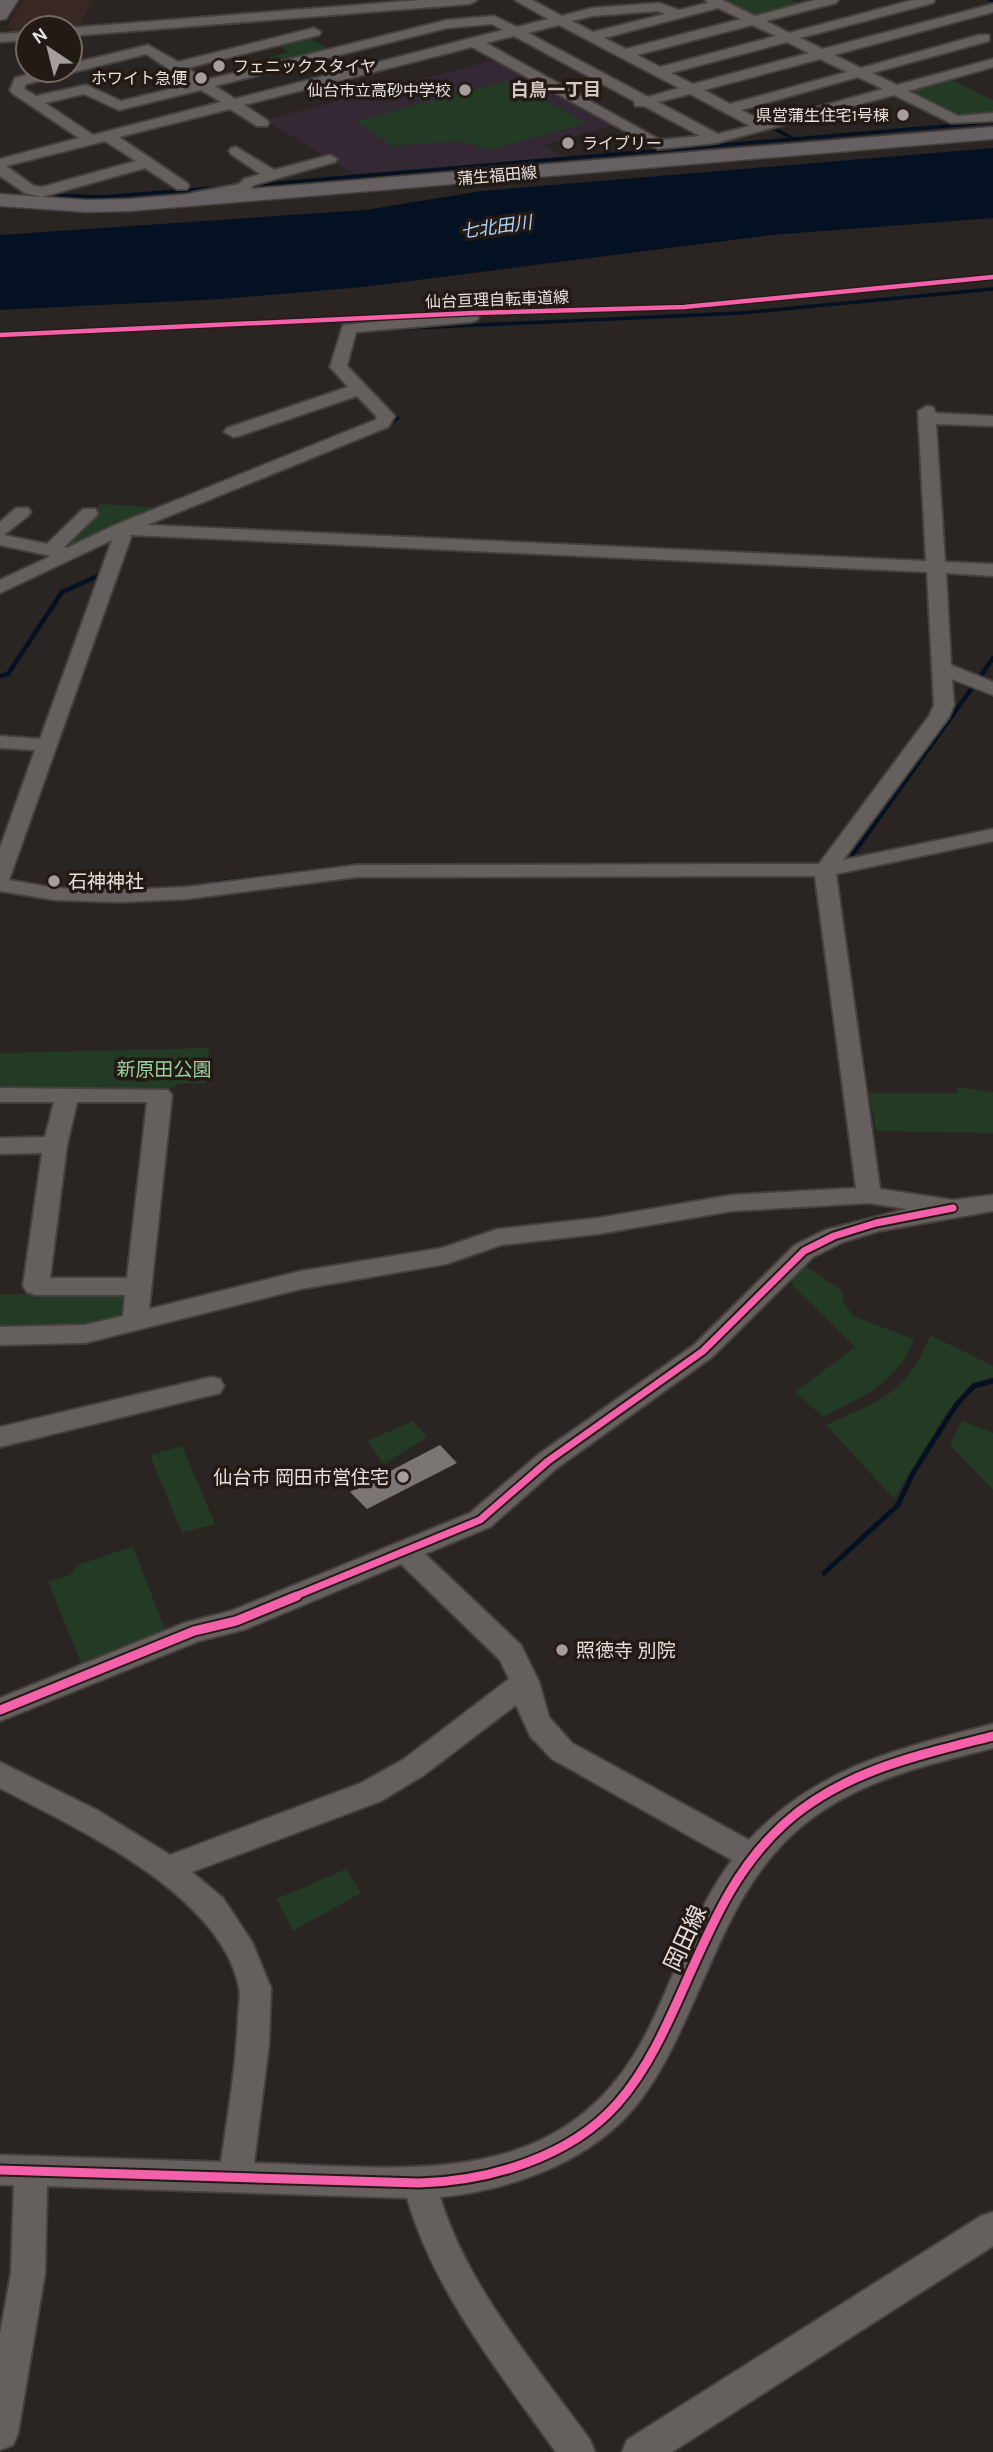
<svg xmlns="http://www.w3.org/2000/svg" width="993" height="2452" viewBox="0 0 993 2452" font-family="Karla,'Noto Sans JP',sans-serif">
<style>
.industrial{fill:#392723}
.education{fill:#332834}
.green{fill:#233a25}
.water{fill:#041122}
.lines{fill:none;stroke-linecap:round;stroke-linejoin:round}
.stream-far2{stroke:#041122;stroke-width:3.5}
.stream-far1{stroke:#041122;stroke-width:4.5}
.stream{stroke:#041122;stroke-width:5}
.building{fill:#7b7573}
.minor-casing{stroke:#45403e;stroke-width:4}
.major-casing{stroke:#45403e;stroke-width:3}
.minor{fill:#65605e;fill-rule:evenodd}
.major{fill:#676063;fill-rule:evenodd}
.cycleway-far2-casing{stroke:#241a15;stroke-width:7}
.cycleway-far1-casing{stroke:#241a15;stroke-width:11}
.cycleway-casing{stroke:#241a15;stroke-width:13}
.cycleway-far2{stroke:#f560ab;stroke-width:4.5}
.cycleway-far1{stroke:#f560ab;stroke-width:7}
.cycleway{stroke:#f560ab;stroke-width:9}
.poi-dot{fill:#a59e9c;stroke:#241a15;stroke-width:2.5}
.labels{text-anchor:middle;stroke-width:7;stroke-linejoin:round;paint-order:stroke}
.far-poi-label{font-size:16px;fill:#e7e0dd;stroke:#241a15;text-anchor:end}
.far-street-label{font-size:16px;fill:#e7e0dd;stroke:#241a15}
.far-neighbourhood-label{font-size:18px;font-weight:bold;fill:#d4c7c0;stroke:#241a15}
.far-water-label{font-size:18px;font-style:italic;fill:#abd4fe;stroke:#241a15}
.poi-label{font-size:19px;fill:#e7e0dd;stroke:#241a15;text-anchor:start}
.park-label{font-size:19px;fill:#98d09e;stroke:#241a15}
.near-street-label{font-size:23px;fill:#e7e0dd;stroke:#241a15}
</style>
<rect width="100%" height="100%" fill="#2a2422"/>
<path class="industrial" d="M23 0H93L78 28H28V31L13 32 7 27Z"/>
<path class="education" d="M495 60 614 125 544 145 563 157 354 174 265 120Z"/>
<path class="green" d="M719 0H791L804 6 756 18Z
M309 38 330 50 278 64 268 58 288 52 281 46Z
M951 79 993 100V114L958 117 904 92Z
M507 81 587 123 489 150 462 141 391 146 356 121Z
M100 504 151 507 152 511 69 547 59 546Z
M209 1048 206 1083 176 1084 175 1088H0V1053Z
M958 1087 993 1092V1133L876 1131 869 1093H958Z
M803 1264 841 1290 845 1305 855 1317 914 1339C896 1384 864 1396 823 1417L795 1392 855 1347 792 1285 793 1275Z
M0 1294H120L129 1305 120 1320 22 1331 0 1330Z
M930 1335 993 1366V1377L972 1383 947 1412 894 1499 826 1425C880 1399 906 1396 930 1335Z
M413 1421 427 1437 384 1464 367 1441Z
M962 1421 993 1433V1490L950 1445Z
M182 1446 215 1524 182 1533 150 1455Z
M133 1546 168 1638 85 1672 48 1582 70 1575 78 1565Z
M346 1869 361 1893 293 1931 276 1899Z"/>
<path class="water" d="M993 148V218L771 235 363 287 221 299 0 310V235L365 210 482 191Z"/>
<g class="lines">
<path class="stream-far2" d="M990 0 993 1
M766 124 792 138
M254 185 993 122
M27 194 102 197 227 187
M391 329 740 313 993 289
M380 401 387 408"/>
<path class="stream-far1" d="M385 426 397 418 385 406
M0 676 8 674 62 592 100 575
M980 677 993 658
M848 861 972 688
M216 883 359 865"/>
<path class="stream" d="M824 1573 898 1505 913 1473 957 1404 974 1386 993 1381"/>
</g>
<path class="building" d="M440 1445 457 1463 367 1509 350 1492Z"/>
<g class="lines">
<defs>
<path id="minor" d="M420 0H477L470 4 70 36V28Z
M515 0H532L562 16 592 8 659 3 679 10 708 3 705 0H722L755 16 815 0H838L836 3 766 21 789 33 913 0H935L933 3 800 38 823 49 993 4V12L834 55 861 68 979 35H989V41L872 73 897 85 993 59V67L908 91 958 116 993 113V121L951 123 894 95 716 143 658 149 472 47 244 105 267 120 269 123 267 126H257L230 109 119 137 187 183 189 186 187 189H177L145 168 42 197 25 193 0 176V159L79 138 12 93 10 90 15 78 45 70H70V64L148 45 178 62 314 28 321 32 319 35 187 68 206 80 447 20 494 16 517 27 548 19ZM718 8 741 19 626 49 604 38ZM658 11 665 14 593 32 572 21 592 16ZM492 24 503 30 235 99 215 86 447 28ZM559 25 679 88 648 97 528 33ZM752 25 776 36 660 67 637 55ZM514 36 634 101 635 106H644L700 136 660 140 486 43ZM787 42 809 53 693 84 671 73ZM146 54 192 84 121 101 86 85 36 96 24 89 26 84ZM820 59 847 72 730 104 704 90ZM858 77 883 89 765 122 741 110ZM201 90 221 102 93 135 45 103 84 94 119 110ZM690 94 750 126 718 134 658 102ZM105 141 136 161 42 187 34 186 6 166Z
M28 32V40L0 42V34Z
M236 147 274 170 330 155 337 159 335 162 254 185 249 191 192 199 189 196 192 193 239 184 244 179 260 174 231 154 229 151 231 148Z
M473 308 481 313 477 320 471 322 356 332 347 366 395 416 388 427 147 525 926 561 918 411 927 406 933 407 936 413 993 416V426L936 424 945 562 993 564V576L946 573 951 665 993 682V695L952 679 954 705 949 717 843 860 993 829V841L836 874 880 1189 953 1200 993 1195V1211L879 1231 843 1242 813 1257 712 1357 557 1468 490 1527 425 1554 521 1645 539 1682 549 1717 572 1743 749 1840C817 1767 900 1748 993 1724V1748C922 1766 851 1782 795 1832 750 1873 728 1923 704 1978 683 2025 662 2079 626 2117 580 2165 506 2191 440 2197 468 2288 535 2364 590 2440L595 2452H556C499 2372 435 2293 407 2198L47 2186 45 2273 18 2433 13 2445 0 2450V2334L11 2273 14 2185H0V2155L221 2162C228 2114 236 2067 238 2019 238 2009 241 1997 239 1987 220 1893 77 1829 0 1788V1762L97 1810 170 1855 361 1783 404 1759 509 1679 500 1660 401 1564 246 1629 199 1641 0 1721V1698L184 1623 231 1611 470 1513 539 1454 694 1345 795 1245 825 1230 907 1209 869 1203 732 1211 598 1234 501 1245 446 1264 301 1289 85 1343 0 1345V1327L85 1325 123 1316 125 1295H36L27 1292 23 1286 42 1153 0 1154V1138L45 1137 54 1102H0V1088L168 1090 172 1095 149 1309 301 1271 442 1248 498 1229 598 1218 732 1195 856 1188 815 876 357 877 187 899 120 902 55 900 0 891V848L35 750 0 748V736L40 739 112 540 0 593V580L51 556 0 545V522L16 508H28L31 512 28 516 4 535 47 544 83 509H95L98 513 95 517 64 547 67 548 115 525 375 420 377 417 357 396 239 436 233 437 224 432 227 428 348 387 330 367 343 325 465 313ZM130 535 927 572 934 705 929 716 819 864 357 865 187 887 120 890 55 888 9 880 131 537ZM77 1102H147L127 1278H50L67 1145ZM516 1705 530 1736 552 1759 732 1860C693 1912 675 1978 645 2036 561 2195 405 2167 254 2163L269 2044 271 1988 252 1942 223 1898 192 1872 381 1801 424 1775Z
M211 1377 220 1379 224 1386 220 1393 0 1447V1427Z
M993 2212V2246L672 2452H622L627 2440 981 2216Z"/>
<path id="major" d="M18 0 6 19 0 20V0Z
M993 127V139L130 211 87 212 0 206V194L87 200 130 199Z"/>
</defs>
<use href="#minor" class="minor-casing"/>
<use href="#major" class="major-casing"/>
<use href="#minor" class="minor"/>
<use href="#major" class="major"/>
<defs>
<path id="cycleway-far2" d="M0 335 473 313 684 307 993 277"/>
<path id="cycleway-far1" d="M293 1597 480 1520 548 1461 703 1351 804 1251 834 1236 876 1223 953 1208"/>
<path id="cycleway" d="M0 1710 194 1631 236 1621 297 1596
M0 2170 419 2183C488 2181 569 2158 617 2104 648 2069 668 2023 687 1980 713 1922 736 1867 785 1823 843 1771 919 1755 993 1736"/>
</defs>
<use href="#cycleway-far2" class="cycleway-far2-casing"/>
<use href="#cycleway-far1" class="cycleway-far1-casing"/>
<use href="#cycleway" class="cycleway-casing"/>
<use href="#cycleway-far2" class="cycleway-far2"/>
<use href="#cycleway-far1" class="cycleway-far1"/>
<use href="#cycleway" class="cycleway"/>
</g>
<g class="poi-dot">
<circle cx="219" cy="66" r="7"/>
<circle cx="201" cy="78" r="7"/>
<circle cx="465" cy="90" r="7"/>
<circle cx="903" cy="115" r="7"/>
<circle cx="568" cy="143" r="7"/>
<circle cx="54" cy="881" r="7"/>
<circle cx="403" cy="1477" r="7"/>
<circle cx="562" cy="1650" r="7"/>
</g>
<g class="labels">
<g class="far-poi-label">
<text x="233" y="72" text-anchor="start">フェニックスタイヤ</text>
<text x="187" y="84">ホワイト急便</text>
<text x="451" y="96">仙台市立高砂中学校</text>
<text x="889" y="121">県営蒲生住宅1号棟</text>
<text x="582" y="149" text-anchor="start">ライブリー</text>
</g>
<g class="far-street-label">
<text transform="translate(497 175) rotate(-5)" y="6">蒲生福田線</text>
<text transform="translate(497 299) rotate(-2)" y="6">仙台亘理自転車道線</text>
</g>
<g class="far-neighbourhood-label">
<text x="556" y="96">白鳥一丁目</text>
</g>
<g class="far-water-label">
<text transform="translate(496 227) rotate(-8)" y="6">七北田川</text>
</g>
<g class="poi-label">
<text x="68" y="888">石神神社</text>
<text x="389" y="1484" text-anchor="end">仙台市 岡田市営住宅</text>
<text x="576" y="1657">照徳寺 別院</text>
</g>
<g class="park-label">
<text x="164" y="1076">新原田公園</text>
</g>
<g class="near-street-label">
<text transform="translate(685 1938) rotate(-65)" y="8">岡田線</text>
</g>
</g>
<g transform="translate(49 49) rotate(325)"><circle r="33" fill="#241a15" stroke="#726965" stroke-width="2"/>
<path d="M0-5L12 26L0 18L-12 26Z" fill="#a59e9c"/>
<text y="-10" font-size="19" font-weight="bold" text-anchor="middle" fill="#e7e0dd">N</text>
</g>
</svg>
